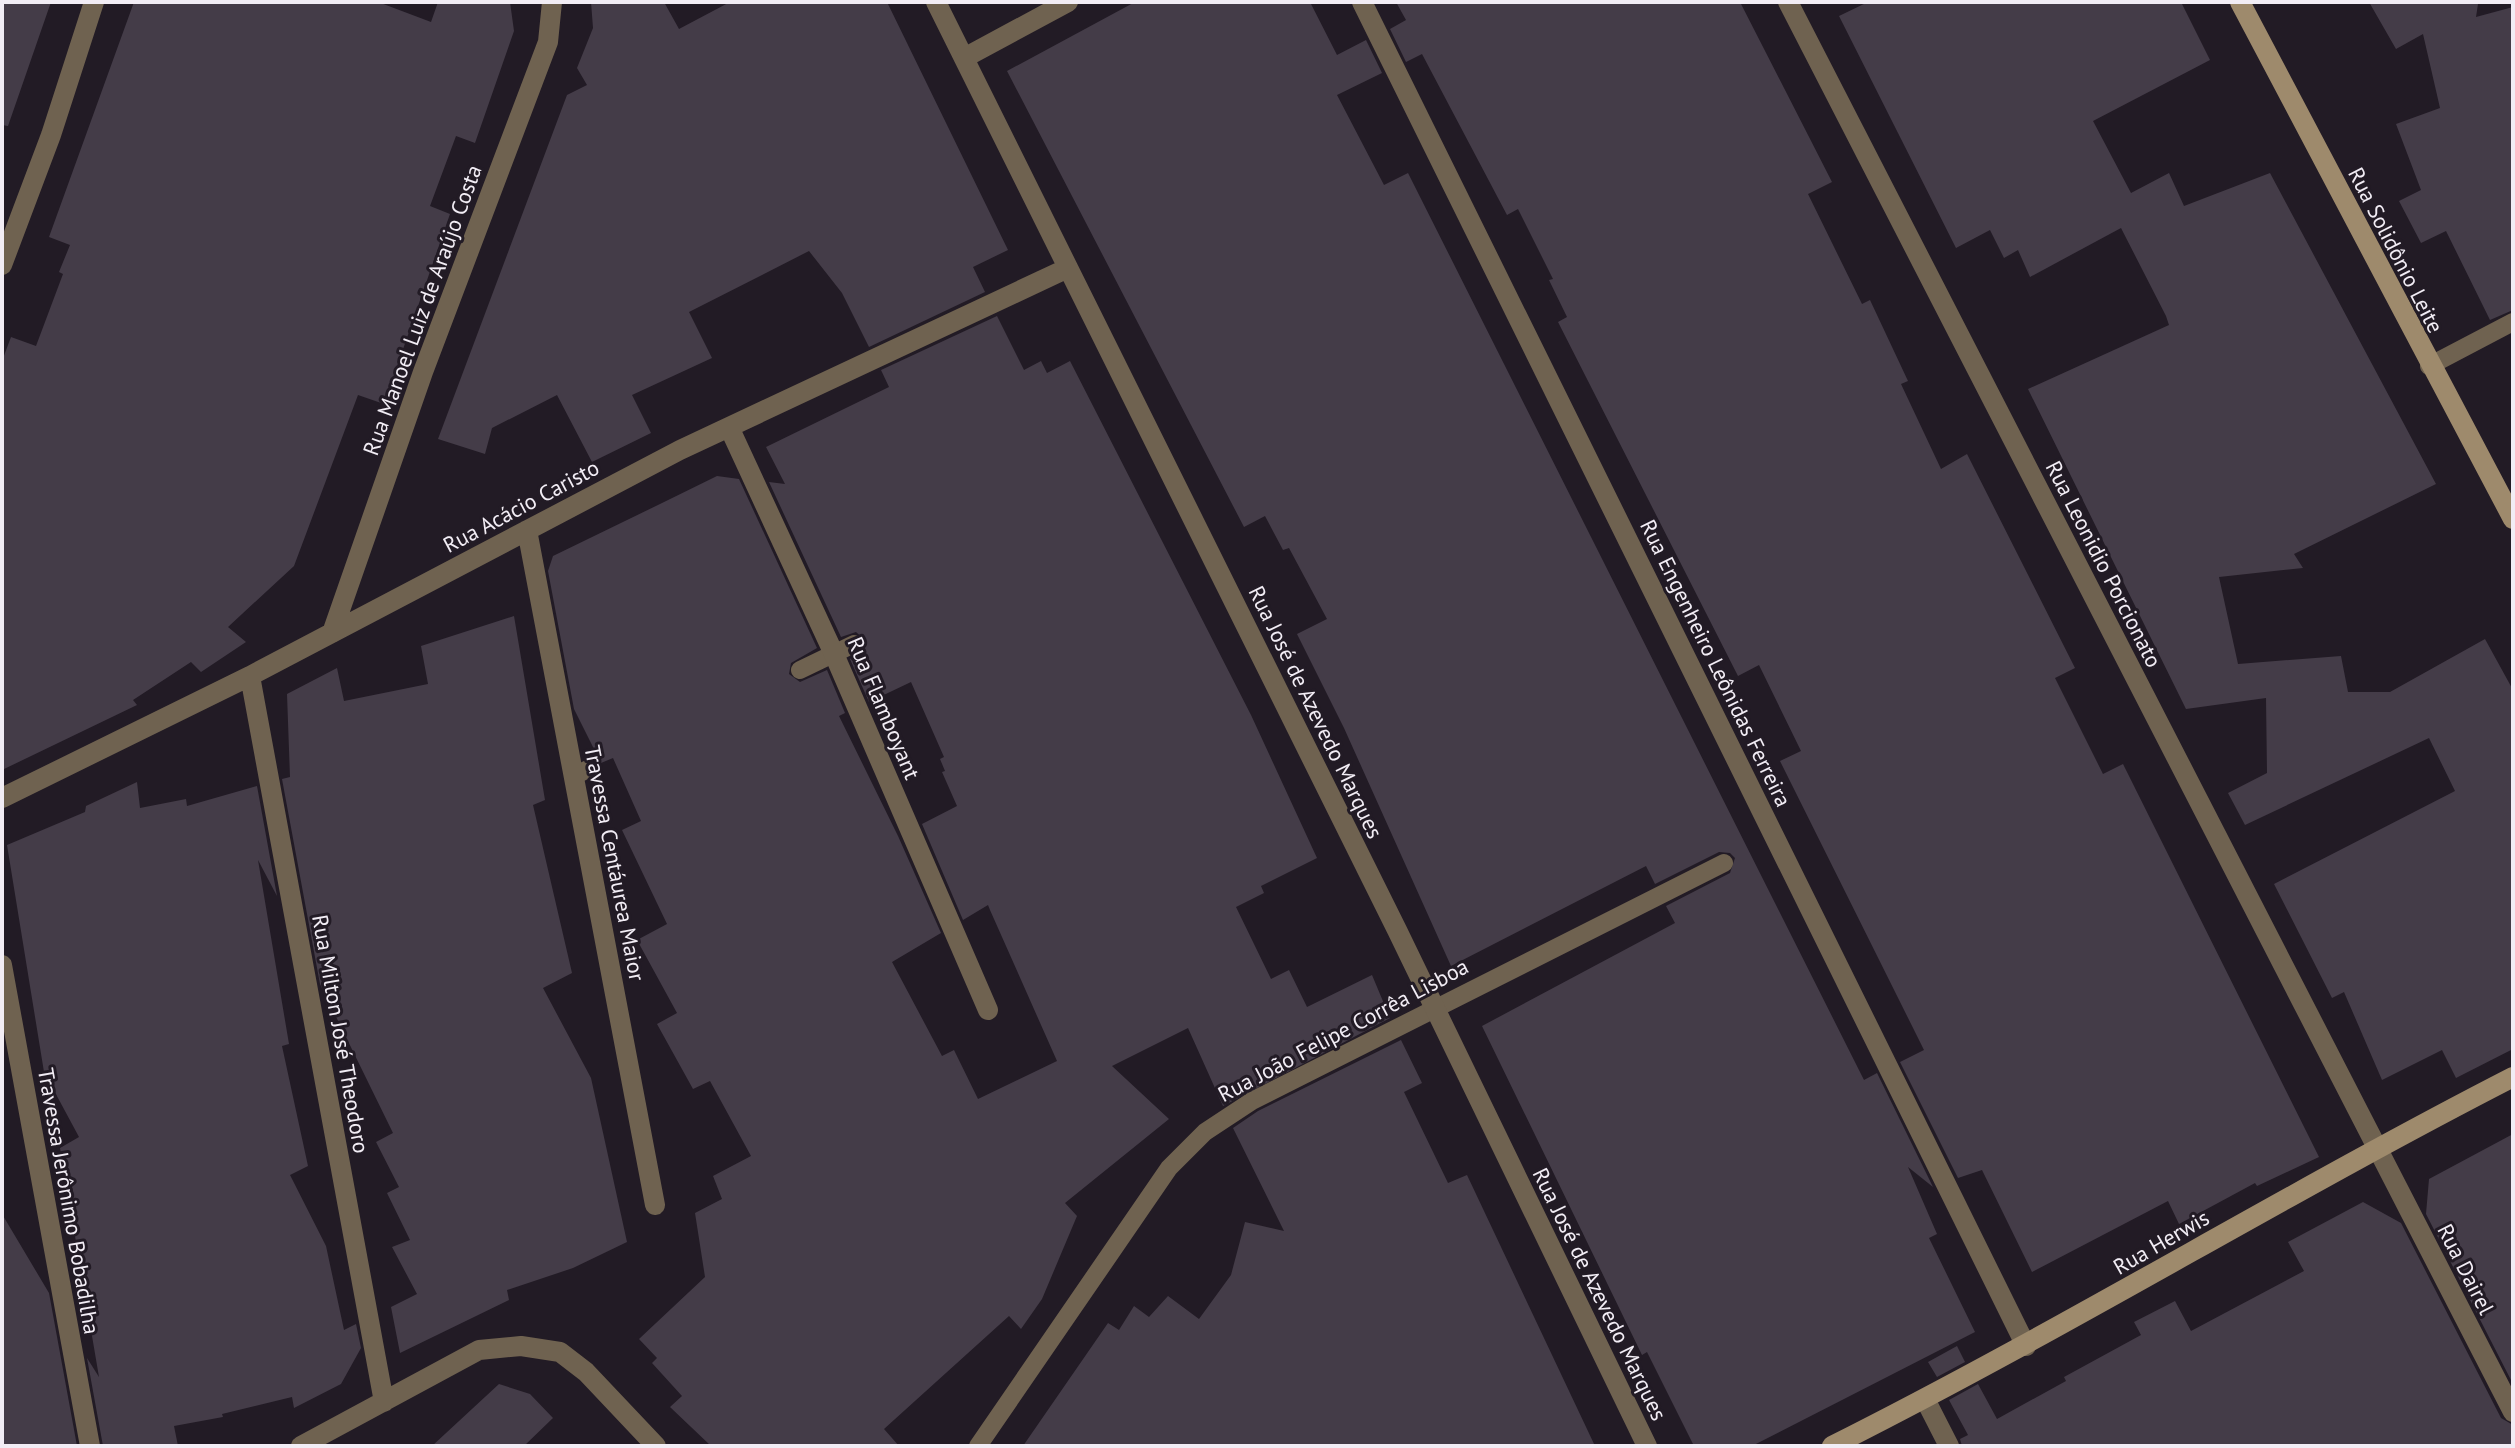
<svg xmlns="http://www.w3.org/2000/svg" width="2515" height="1448" viewBox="0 0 2515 1448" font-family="'PT Sans',sans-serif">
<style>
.building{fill:#443c48}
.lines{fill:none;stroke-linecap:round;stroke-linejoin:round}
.service{stroke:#6f6250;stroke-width:18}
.minor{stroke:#6f6250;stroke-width:20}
.secondary{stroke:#9e8a6c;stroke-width:20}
.labels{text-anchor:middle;stroke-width:6;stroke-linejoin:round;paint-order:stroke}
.street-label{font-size:22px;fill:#f2edf5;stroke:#221b25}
</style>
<rect width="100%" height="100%" fill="#221b25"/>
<path class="building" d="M2 2H51L8 126 2 125Z
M134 2H378L431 22 438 2H510L514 31 475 143 456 136 430 206 450 214 384 404 358 395 294 566 228 627 246 642 201 672 191 662 133 700 137 705 2 770V361L11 337 36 346 63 274 59 272 70 245 49 237Z
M591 2H664L679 29 730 2H887L1008 250 973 267 985 292 869 347 842 293 809 251 689 312 712 358 632 395 651 433 592 462 557 395 492 428 485 454 438 439 567 95 587 85 577 68 593 28Z
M1135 2H1310L1337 55 1366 40 1382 73 1337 95 1384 185 1408 173 1864 1080 1877 1073 1933 1187 1908 1167 1937 1234 1929 1238 1975 1332 1752 1446H1694L1647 1352 1642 1355 1482 1026 1675 923 1666 906 1730 873 1735 858 1730 853 1719 852 1655 884 1646 866 1451 966 1344 728 1297 634 1327 619 1289 548 1283 550 1265 516 1244 527 1007 71Z
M1396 2H1740L1832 182 1808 194 1862 304 1870 300 1908 381 1901 384 1941 469 1967 454 2075 668 2055 678 2103 774 2123 764 2319 1157 2257 1186 2255 1183 2179 1224 2168 1201 2032 1272 1982 1170 1958 1178 1900 1062 1924 1050 1780 761 1801 751 1759 665 1738 676 1558 322 1567 317 1549 280 1553 279 1518 209 1507 215 1422 54 1406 62 1390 29 1406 20Z
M1868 2H2181L2210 60 2093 121 2131 193 2169 173 2184 206 2270 173 2436 484 2294 554 2303 568 2219 577 2238 664 2341 656 2348 692H2390L2485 639 2513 690V1049L2456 1078 2442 1050 2382 1080 2344 992 2332 998 2274 884 2455 791 2429 738 2245 825 2228 793 2267 773 2266 698 2186 709 2028 389 2169 325 2166 316 2121 228 2030 277 2018 250 2004 258 1990 230 1956 248 1839 16Z
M2369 2H2482L2478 4 2476 17 2513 7V310L2490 320 2446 231 2421 243 2399 201 2421 190 2396 124 2440 108 2423 34 2396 49Z
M997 316 1024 370 1041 361 1047 373 1070 361 1251 715 1317 858 1261 886 1264 893 1236 907 1271 979 1289 970 1307 1007 1372 975 1390 1018 1223 1106 1188 1028 1112 1066 1169 1119 1065 1203 1077 1216 1042 1299 1021 1329 1009 1316 884 1429 899 1446H711L670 1407 682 1396 652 1363 657 1358 639 1339 705 1277 695 1213 722 1199 713 1176 751 1156 710 1081 693 1089 657 1024 677 1013 637 940 667 924 622 830 641 821 613 758 601 763 574 709 548 571 553 556 660 504 717 476 739 479 817 648 791 663 789 674 800 682 827 670 845 713 839 716 898 836 941 933 892 962 942 1056 954 1050 978 1099 1057 1061 990 910 988 905 963 920 922 824 957 806 942 772 945 771 940 759 944 757 911 682 869 702 850 659 863 651 865 640 856 632 841 637 769 482 785 484 766 447 889 387 881 370Z
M514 616 545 800 533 805 572 973 543 988 591 1078 627 1242 573 1268 507 1290 509 1300 400 1353 391 1307 417 1294 392 1247 410 1240 387 1193 399 1187 376 1142 393 1133 320 984 282 779 290 777 287 694 337 668 344 701 428 684 421 646Z
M137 782 140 808 186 799 187 806 257 786 277 896 258 860 289 1044 282 1046 308 1166 290 1175 326 1246 344 1330 356 1324 361 1348 341 1384 294 1408 292 1397 222 1414 223 1417 174 1426 178 1446H103L87 1358 99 1377 60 1148 79 1137 44 1072 7 845 85 812 86 806Z
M1401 1040 1422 1083 1404 1092 1448 1183 1467 1175 1595 1446H1023L1108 1323 1119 1330 1134 1306 1149 1317 1168 1296 1199 1319 1231 1275 1245 1222 1284 1231 1233 1128 1258 1111Z
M2513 1134V1384L2426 1214 2429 1179Z
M2363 1202 2401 1223 2501 1418 2513 1425V1446H1962L1960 1439 1968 1435 1949 1400 1978 1384 1997 1419 2066 1381 2064 1377 2141 1335 2134 1322 2175 1301 2191 1331 2304 1271 2288 1242Z
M2 1214 49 1293 77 1446H2Z
M1957 1346 1965 1362 1937 1377 1928 1362Z
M499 1384 530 1394 553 1418 524 1446H432Z"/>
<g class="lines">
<path class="service" d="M2429 366 2513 322
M800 670 854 644
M574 776 590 768
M978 1446 1169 1168 1205 1132 1252 1101 1724 863"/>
<path class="minor" d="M936 2 1397 930 1647 1446
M1362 2 2026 1346
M1788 2 2513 1412
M964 58 1068 2
M2 265 51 135 94 2
M729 427 834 654 988 1010
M527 530 655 1205
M332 633 423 372 548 42 552 2
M250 676 384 1402
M2 798 250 676 680 450 1068 268
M2 965 90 1446
M1925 1399 1949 1446
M301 1446 479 1350 521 1346 560 1352 586 1372 656 1446"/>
<path class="secondary" d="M2240 2 2513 519
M1832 1446C2063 1330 2283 1195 2513 1077"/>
</g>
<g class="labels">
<g class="street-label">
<text transform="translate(2396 250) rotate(63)" y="8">Rua Solidônio Leite</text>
<text transform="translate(422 310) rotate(-70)" y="8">Rua Manoel Luiz de Araújo Costa</text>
<text transform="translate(521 506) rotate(-28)" y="8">Rua Acácio Caristo</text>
<text transform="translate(2104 564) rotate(63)" y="8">Rua Leonidio Porcionato</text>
<text transform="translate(1716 663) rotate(64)" y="8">Rua Engenheiro Leônidas Ferreira</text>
<text transform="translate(884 708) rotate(67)" y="8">Rua Flamboyant</text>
<text transform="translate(1316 712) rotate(64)" y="8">Rua José de Azevedo Marques</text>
<text transform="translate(615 863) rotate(79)" y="8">Travessa Centáurea Maior</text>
<text transform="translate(1343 1030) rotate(-28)" y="8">Rua João Felipe Corrêa Lisboa</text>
<text transform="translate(341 1034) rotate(80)" y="8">Rua Milton José Theodoro</text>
<text transform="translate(69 1201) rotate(80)" y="8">Travessa Jerônimo Bobadilha</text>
<text transform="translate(2161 1242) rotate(-30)" y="8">Rua Herwis</text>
<text transform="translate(2466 1269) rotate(63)" y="8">Rua Dairel</text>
<text transform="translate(1600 1294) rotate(64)" y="8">Rua José de Azevedo Marques</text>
</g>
</g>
<rect width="2515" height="1448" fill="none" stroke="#f2edf5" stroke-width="8"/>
</svg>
